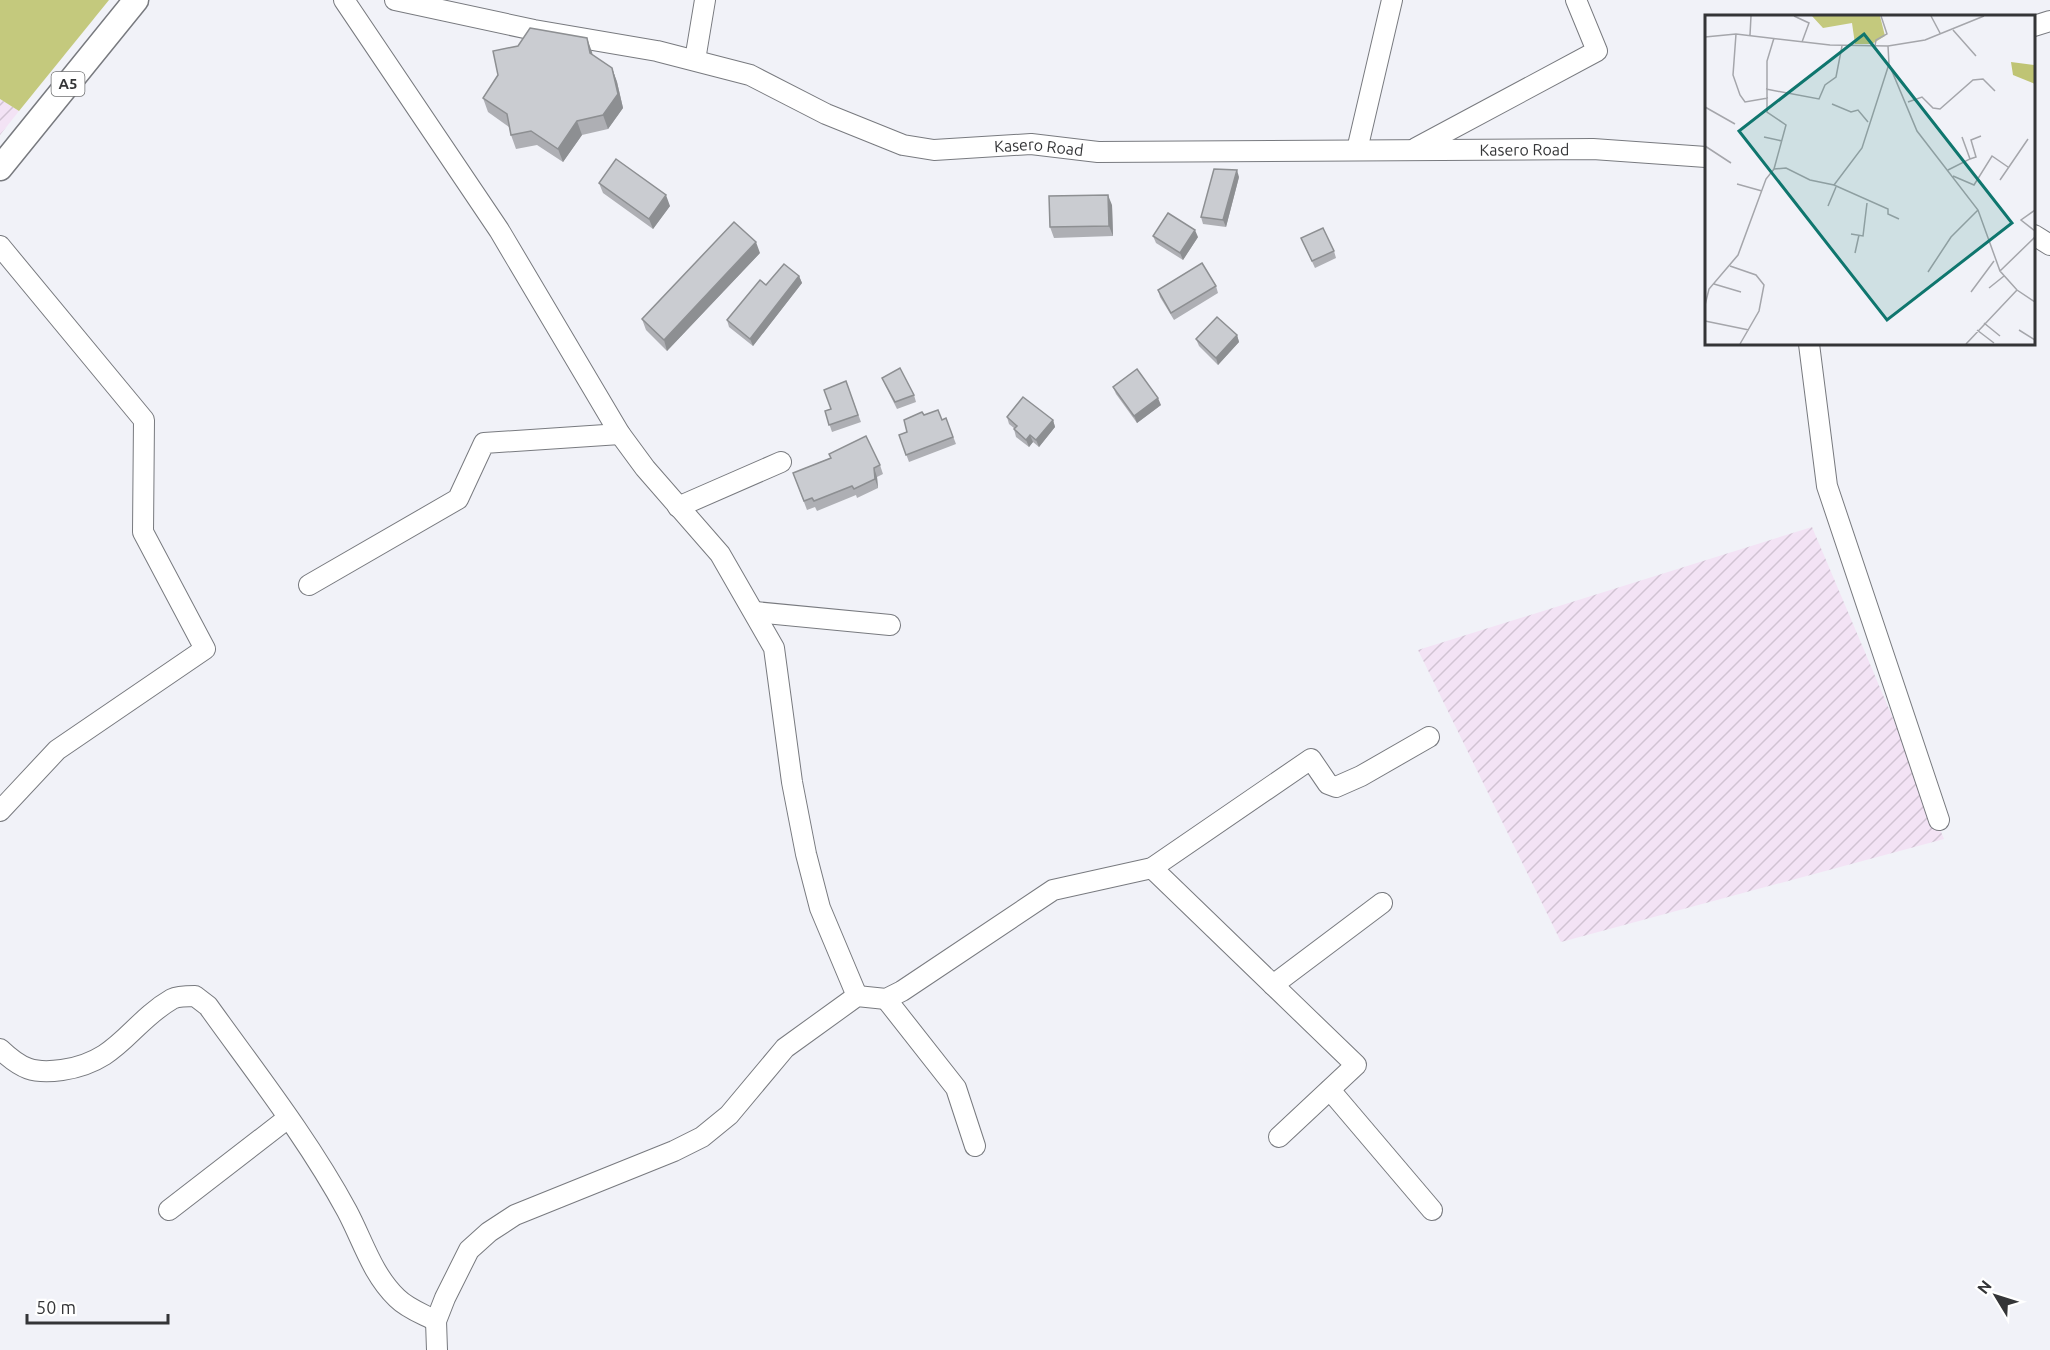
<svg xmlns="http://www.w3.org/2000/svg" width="2050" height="1350" viewBox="0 0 2050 1350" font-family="Ubuntu,sans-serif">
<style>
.industrial{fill:url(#industrial-furrows)}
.grass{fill:#c4c97d}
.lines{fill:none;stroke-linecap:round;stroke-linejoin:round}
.minor-casing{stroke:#787a7f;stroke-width:22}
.major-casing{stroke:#787a7f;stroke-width:27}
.minor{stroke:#fff;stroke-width:20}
.major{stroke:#fff;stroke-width:24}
.wall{fill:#aeafb4}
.shaded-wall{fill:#8d8f92}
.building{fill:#caccd1;stroke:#8d8f92;stroke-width:1.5}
.labels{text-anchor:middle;stroke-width:6;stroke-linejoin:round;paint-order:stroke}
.shield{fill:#fff;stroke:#717273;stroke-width:1.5}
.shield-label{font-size:15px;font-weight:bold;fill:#343537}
.street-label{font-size:16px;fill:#343537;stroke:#fff}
.inset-road{fill:none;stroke:#a5a6ab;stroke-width:1.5}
.view{fill:#0f766e;fill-opacity:0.15;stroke:#0f766e;stroke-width:3}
.inset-edge{fill:none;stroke:#343537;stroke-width:3}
</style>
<defs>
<pattern id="industrial-furrows" width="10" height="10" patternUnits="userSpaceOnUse" patternTransform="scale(1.5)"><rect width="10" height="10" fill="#f3e3f5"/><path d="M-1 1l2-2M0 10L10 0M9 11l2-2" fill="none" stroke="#d1c3d3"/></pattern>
</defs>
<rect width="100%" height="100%" fill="#f1f2f8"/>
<path class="industrial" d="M0 99 19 111 0 135Z
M1812 527 1944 839 1561 942 1418 650Z"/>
<path class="grass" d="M0 0H109L19 111 0 99Z"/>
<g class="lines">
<defs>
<g id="minor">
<path d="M344 0 499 230 620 434 645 468 720 554 774 648 792 782 806 854 820 908 857 996"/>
<path id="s1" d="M395 0 534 30 657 51 750 75 826 114 903 145 934 150 1031 144 1098 152 1593 149 1706 157"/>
<path d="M2034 26 2050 21"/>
<path d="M695 60 705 0"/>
<path d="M1416 148 1597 51 1576 0"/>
<path d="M1357 150 1392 0"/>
<path d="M2034 235 2050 245"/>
<path d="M0 246 144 420 143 532 205 649 57 750 0 811"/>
<path d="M1809 344 1827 486 1939 820"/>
<path d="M678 507 781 462"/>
<path d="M309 585 458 499 484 443 620 434"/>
<path d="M755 612 890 625"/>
<path d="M1152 868 1356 1065 1279 1137"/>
<path d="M1273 985 1382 903"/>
<path d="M886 999 956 1088 975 1146"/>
<path d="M0 1049C21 1069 33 1074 62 1070 119 1062 129 1024 172 999 178 996 188 996 195 996L208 1006C256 1073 308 1139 347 1211 363 1241 372 1274 397 1298 408 1309 423 1314 436 1321"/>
<path d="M1330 1090 1432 1210"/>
<path d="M169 1210 288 1118"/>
<path d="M437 1350 436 1321 445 1298 469 1250 489 1232 515 1215 674 1151 702 1137 729 1115 785 1048 857 996 886 999 902 991 1053 890 1152 868 1311 759 1328 784 1336 787 1361 776 1429 737"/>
</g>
<path id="major" d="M0 168 136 0"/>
</defs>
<use href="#minor" class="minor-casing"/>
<use href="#major" class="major-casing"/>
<use href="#minor" class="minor"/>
<use href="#major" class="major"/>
</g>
<path class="wall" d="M592 52V55L612 68 617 82 623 108 608 129 582 135 563 162 537 145 516 149 511 135 509 127 488 112 483 98 498 75Z
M1239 177 1226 227 1203 224 1201 217Z
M599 183 670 206 653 229 603 193Z
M1112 205 1113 236 1054 238 1050 227Z
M1153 236 1198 237 1183 260 1156 243Z
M1301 238 1334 251 1336 258 1315 268Z
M760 253 667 351 646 330 642 319Z
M799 276 802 283 753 346 729 327 727 320 766 285Z
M1216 286 1218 293 1174 320 1160 297 1158 290Z
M1237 335 1239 342 1218 365 1199 346 1196 339Z
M882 378 914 395 916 402 897 409 885 385Z
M846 381 861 422 832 432 825 411 831 409Z
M1113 387 1161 405 1137 423 1116 394Z
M924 415 942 420 946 418 956 444 909 462 899 435 907 432Z
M1007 417 1053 420 1055 427 1039 447 1033 442 1029 447 1016 437 1014 429H1015L1009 424Z
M830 458 880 465 883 474 877 477 878 488 857 498 856 495 817 511 815 507 807 510 793 473Z"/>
<path class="shaded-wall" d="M587 38 592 52 595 67 590 53Z
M612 68 617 82 623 108 608 129 603 115Z
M577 121 582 135 563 162 558 149Z
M1237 170 1239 177 1226 227 1223 220Z
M666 195 670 206 653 229 649 219Z
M1108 195 1112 205 1113 236 1109 226Z
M1195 230 1198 237 1183 260 1180 253Z
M756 242 760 253 667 351 664 340Z
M799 276 802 283 753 346 750 339Z
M1237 335 1239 342 1218 365 1216 358Z
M1158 398 1161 405 1137 423 1134 416Z
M1053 420 1055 427 1039 447 1036 440Z
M1030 435 1033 442 1029 447 1026 440Z
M874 468 877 477 878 488 875 479Z"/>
<path class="building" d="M530 28 587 38 590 53 612 68 618 94 603 115 577 121 558 149 531 131 511 135 507 114 483 98 498 75 493 51 518 46Z
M616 159 666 195 649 219 599 183Z
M1214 169 1237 170 1223 220 1201 217Z
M1108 195 1109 226 1050 227 1049 196Z
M1168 213 1195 230 1180 253 1153 236Z
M734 222 756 242 664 340 642 319Z
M1323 228 1334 251 1312 261 1301 238Z
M1202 263 1216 286 1171 313 1158 290Z
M784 264 799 276 750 339 727 320 760 280 766 285Z
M1217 317 1237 335 1216 358 1196 339Z
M900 368 914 395 895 402 882 378Z
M1137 369 1158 398 1134 416 1113 387Z
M846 381 858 415 829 425 825 411 831 409 824 390Z
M1023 397 1053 420 1036 440 1030 435 1026 440 1014 429 1017 426 1007 417Z
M938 410 942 420 946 418 953 437 906 455 899 435 907 432 904 420 922 412 924 415Z
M866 436 880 465 874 468 875 479 854 489 852 486 814 501 812 498 804 501 793 473 831 458 829 454Z"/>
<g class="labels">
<rect class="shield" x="51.5" y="72" width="33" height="24" rx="4.5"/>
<g class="shield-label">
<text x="68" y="89">A5</text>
</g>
<g class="street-label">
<text dy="6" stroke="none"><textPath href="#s1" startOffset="668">Kasero Road</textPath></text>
<text dy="6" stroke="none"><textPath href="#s1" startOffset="1154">Kasero Road</textPath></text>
</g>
</g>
<g transform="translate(1705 15)">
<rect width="330" height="330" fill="#f1f2f8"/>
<path d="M107 1H175L180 21 167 29H150L147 8 118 13Z" fill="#c4c97d"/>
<path d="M306 47 330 50V69L308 60Z" fill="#bfc474"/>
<path class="inset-road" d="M89 1 104 8 97 27M226 1 235 18M248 15 271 41M31 19 28 60 35 80 40 87 63 83M45 20 46 1M0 22 31 19 125 30 183 31 220 25 279 1M170 31 171 25 182 19 176 1M183 31 184 49 212 116 273 195 295 256 312 275 330 287M61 74 114 84 120 70 131 62 137 31M203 87 217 82 228 93 235 94 268 65 278 64 290 76M127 89 146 97 153 95 163 107M0 92 30 109M59 122 77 126M0 131 26 148M265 144 271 142 266 125 276 121M69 154 81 110 62 97V46L69 23M243 155 265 144 257 122M248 161 269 170 287 141 303 152M295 165 323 124M32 169 57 176M129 170 157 133 184 49M123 191 131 172M330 195 316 205 330 216M146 219 158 221 162 188M150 238 154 220M25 251 51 260 59 270 54 296 35 329M295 256 330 222M223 257 246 222 273 195M9 269 36 277M284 273 299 261M266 277 289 246M0 290 4 274 33 240 61 164 69 154 81 153 105 165 129 170 183 194V199L194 204M0 306 44 315M279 308 295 321M272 315 289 328M314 315 330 325M261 329 312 275"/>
<path class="view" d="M159 19 307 208 182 305 34 116Z"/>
<rect width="330" height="330" class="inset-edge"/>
</g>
<g transform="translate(1996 1296) rotate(308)" stroke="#ffffff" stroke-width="4.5" paint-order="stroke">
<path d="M0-4.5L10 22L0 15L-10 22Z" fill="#343537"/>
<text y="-9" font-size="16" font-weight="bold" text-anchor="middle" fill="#343537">N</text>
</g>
<path d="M27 1314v9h141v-9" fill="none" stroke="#343537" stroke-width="3"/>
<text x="36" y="1314" font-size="18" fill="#343537" stroke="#ffffff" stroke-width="4.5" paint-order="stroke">50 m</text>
</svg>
